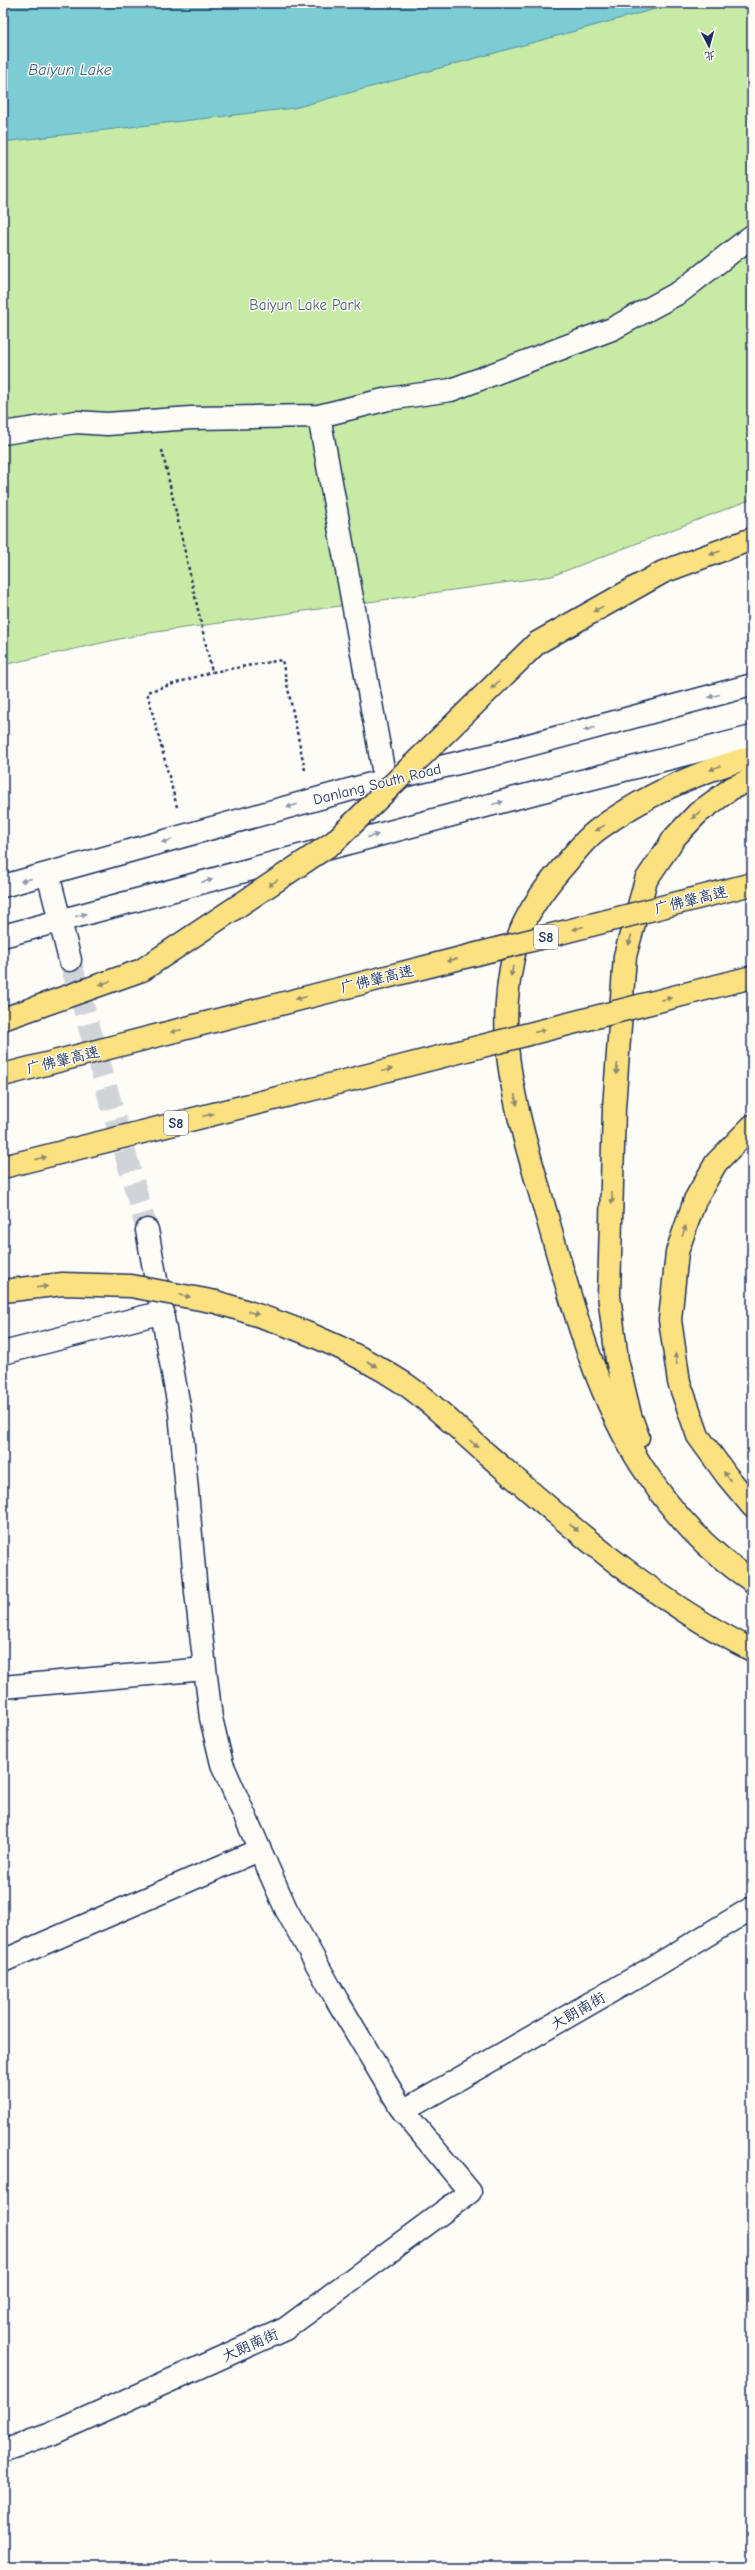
<svg xmlns="http://www.w3.org/2000/svg" width="755" height="2570" viewBox="0 0 755 2570" font-family="'Comic Neue','LXGW WenKai TC',sans-serif">
<style>
.green{fill:#c7eba5;stroke:#718d82}
.water{fill:#7bccd3;stroke:#558da4}
.lines{fill:none;stroke-linecap:round;stroke-linejoin:round}
.minor-tunnel{stroke:#d0d3d8;stroke-width:22;stroke-dasharray:22 11;stroke-linecap:butt}
.minor-casing{stroke:#1b2f5e;stroke-width:25}
.highway-casing{stroke:#1b2f5e;stroke-width:25}
.path{stroke:#1b2f5e;stroke-width:2.5;stroke-dasharray:3 3;stroke-linecap:butt}
.minor{stroke:#fdfcf7;stroke-width:22}
.highway{stroke:#fbe180;stroke-width:22}
.highway-bridge-casing{stroke:#1b2f5e;stroke-width:25;stroke-linecap:butt}
.highway-bridge{stroke:#fbe180;stroke-width:22}
.oneway{fill:#8b886f}
.oneway2{fill:#8c96aa}
.labels{text-anchor:middle;stroke-width:3;stroke-linejoin:round;paint-order:stroke}
.shield{fill:#fdfcf7;stroke:#5f6c8c;stroke-width:1}
.shield-label{font-size:14px;font-weight:bold;fill:#1b2f5e}
.park-label{font-size:15px;fill:#465e70;stroke:#fdfcf7}
.street-label{font-size:15px;fill:#1b2f5e;stroke:#fdfcf7}
.water-label{font-size:16px;font-style:italic;fill:#385e81;stroke:#fdfcf7}
</style>
<rect width="100%" height="100%" fill="#fdfcf7"/>
<filter id="ink" filterUnits="userSpaceOnUse"><feTurbulence type="fractalNoise" baseFrequency=".025" numOctaves="2"/><feDisplacementMap in="SourceGraphic" scale="8" xChannelSelector="R" yChannelSelector="G"/><feConvolveMatrix kernelMatrix="1 2 1 2 8 2 1 2 1" color-interpolation-filters="sRGB"/></filter>
<g filter="url(#ink)">
<path class="green" d="M3 3H752V499L552 576 142 634 3 665Z"/>
<path class="water" d="M3 3H677L294 108 3 142Z"/>
<g class="lines">
<path class="minor-tunnel" d="M70 960 147 1230"/>
<defs>
<path id="minor" d="M319 416 385 780
M3 433 76 422 107 424 191 418 319 416 388 399 451 390 612 329 680 292 752 236
M48 874 70 960
M3 886 385 780 492 755 752 685
M3 936 508 800 752 737
M3 1353 163 1312
M3 1687 205 1669
M3 1961 259 1850
M403 2111 657 1965 752 1908
M3 2451 51 2434 285 2329 470 2192 403 2111 337 2000 286 1909 222 1764 211 1718 196 1592 180 1412 147 1230"/>
<path id="highway" d="M752 757C697 772 642 797 596 831 583 841 572 857 561 869 544 889 526 913 518 938 506 980 503 1027 510 1070 518 1123 535 1174 549 1224 572 1304 597 1398 643 1468 673 1514 706 1550 752 1581
M3 1019 142 970
M3 1075 339 989
M752 1126 716 1163 695 1200 677 1252 670 1320 679 1382 698 1436 727 1476 752 1506
M3 1167 349 1080
M216 1302C283 1322 346 1345 405 1384 434 1404 462 1433 489 1456 571 1527 654 1601 752 1650
M638 1437 630 1415 617 1360 609 1295 614 1108 625 956 646 880 675 837 698 813 732 788 752 779"/>
</defs>
<use href="#minor" class="minor-casing"/>
<use href="#highway" class="highway-casing"/>
<path class="path" d="M162 450 212 672 282 660 305 770
M177 807 147 692 212 672"/>
<use href="#minor" class="minor"/>
<use href="#highway" class="highway"/>
<defs>
<path id="highway-bridge" d="M142 970 334 842 537 643 663 572 752 539
M339 989 752 884
M349 1080 752 977
M3 1291 63 1284 131 1286 216 1302"/>
</defs>
<use href="#highway-bridge" class="highway-bridge-casing"/>
<use href="#highway-bridge" class="highway-bridge"/>
</g>
<defs><path id="oneway-solid" d="M-6-.8H1V-3.2L6.5 0L1 3.2V.8H-6Z"/></defs>
<g class="oneway">
<use href="#oneway-solid" transform="translate(715 553) rotate(160)"/>
<use href="#oneway-solid" transform="translate(598 609) rotate(151)"/>
<use href="#oneway-solid" transform="translate(495 685) rotate(136)"/>
<use href="#oneway-solid" transform="translate(715 768) rotate(158)"/>
<use href="#oneway-solid" transform="translate(696 815) rotate(137)"/>
<use href="#oneway-solid" transform="translate(600 828) rotate(149)"/>
<use href="#oneway-solid" transform="translate(273 883) rotate(146)"/>
<use href="#oneway-solid" transform="translate(578 928) rotate(166)"/>
<use href="#oneway-solid" transform="translate(630 940) rotate(105)"/>
<use href="#oneway-solid" transform="translate(452 960) rotate(166)"/>
<use href="#oneway-solid" transform="translate(512 971) rotate(102)"/>
<use href="#oneway-solid" transform="translate(105 983) rotate(161)"/>
<use href="#oneway-solid" transform="translate(301 998) rotate(166)"/>
<use href="#oneway-solid" transform="translate(666 999) rotate(-14)"/>
<use href="#oneway-solid" transform="translate(176 1031) rotate(166)"/>
<use href="#oneway-solid" transform="translate(540 1031) rotate(-14)"/>
<use href="#oneway-solid" transform="translate(617 1069) rotate(94)"/>
<use href="#oneway-solid" transform="translate(387 1070) rotate(-14)"/>
<use href="#oneway-solid" transform="translate(516 1100) rotate(77)"/>
<use href="#oneway-solid" transform="translate(208 1115) rotate(-14)"/>
<use href="#oneway-solid" transform="translate(41 1158) rotate(-14)"/>
<use href="#oneway-solid" transform="translate(612 1198) rotate(92)"/>
<use href="#oneway-solid" transform="translate(684 1231) rotate(-71)"/>
<use href="#oneway-solid" transform="translate(42 1287) rotate(-7)"/>
<use href="#oneway-solid" transform="translate(185 1296) rotate(11)"/>
<use href="#oneway-solid" transform="translate(253 1313) rotate(16)"/>
<use href="#oneway-solid" transform="translate(676 1359) rotate(-98)"/>
<use href="#oneway-solid" transform="translate(372 1364) rotate(31)"/>
<use href="#oneway-solid" transform="translate(474 1444) rotate(41)"/>
<use href="#oneway-solid" transform="translate(727 1476) rotate(-128)"/>
<use href="#oneway-solid" transform="translate(574 1528) rotate(39)"/>
</g>
<g class="oneway2">
<use href="#oneway-solid" transform="translate(714 696) rotate(165)"/>
<use href="#oneway-solid" transform="translate(589 729) rotate(165)"/>
<use href="#oneway-solid" transform="translate(498 803) rotate(-15)"/>
<use href="#oneway-solid" transform="translate(292 806) rotate(164)"/>
<use href="#oneway-solid" transform="translate(373 836) rotate(-15)"/>
<use href="#oneway-solid" transform="translate(167 841) rotate(165)"/>
<use href="#oneway-solid" transform="translate(26 880) rotate(165)"/>
<use href="#oneway-solid" transform="translate(207 881) rotate(-15)"/>
<use href="#oneway-solid" transform="translate(81 915) rotate(-15)"/>
</g>
</g>
<g class="labels">
<g class="shield">
<rect x="534" y="925" width="24" height="24" rx="3"/>
<rect x="164" y="1111" width="24" height="24" rx="3"/>
</g>
<g class="shield-label">
<text x="546" y="942">S8</text>
<text x="176" y="1128">S8</text>
</g>
<g class="park-label">
<text x="305" y="310">Baiyun Lake Park</text>
</g>
<g class="street-label">
<text transform="translate(377 784) rotate(-14)" y="5">Danlang South Road</text>
<text transform="translate(691 900) rotate(-14)" y="5">广佛肇高速</text>
<text transform="translate(377 979) rotate(-14)" y="5">广佛肇高速</text>
<text transform="translate(63 1060) rotate(-14)" y="5">广佛肇高速</text>
<text transform="translate(578 2011) rotate(-30)" y="5">大朗南街</text>
<text transform="translate(250 2345) rotate(-24)" y="5">大朗南街</text>
</g>
<g class="water-label">
<text x="70" y="75">Baiyun Lake</text>
</g>
</g>
<rect width="755" height="2570" fill="none" stroke="#fdfcf7" stroke-width="16"/>
<rect x="8" y="8" width="739" height="2554" fill="none" stroke="#1b2f5e" stroke-width="1.5" filter="url(#ink)"/>
<g transform="translate(709 46) rotate(174)" stroke="#fdfcf7" stroke-width="3" paint-order="stroke">
<path d="M0-3L7 15L0 10L-7 15Z" fill="#1b2f5e"/>
<text y="-6" font-size="11" font-weight="bold" text-anchor="middle" fill="#1b2f5e">北</text>
</g>
</svg>
